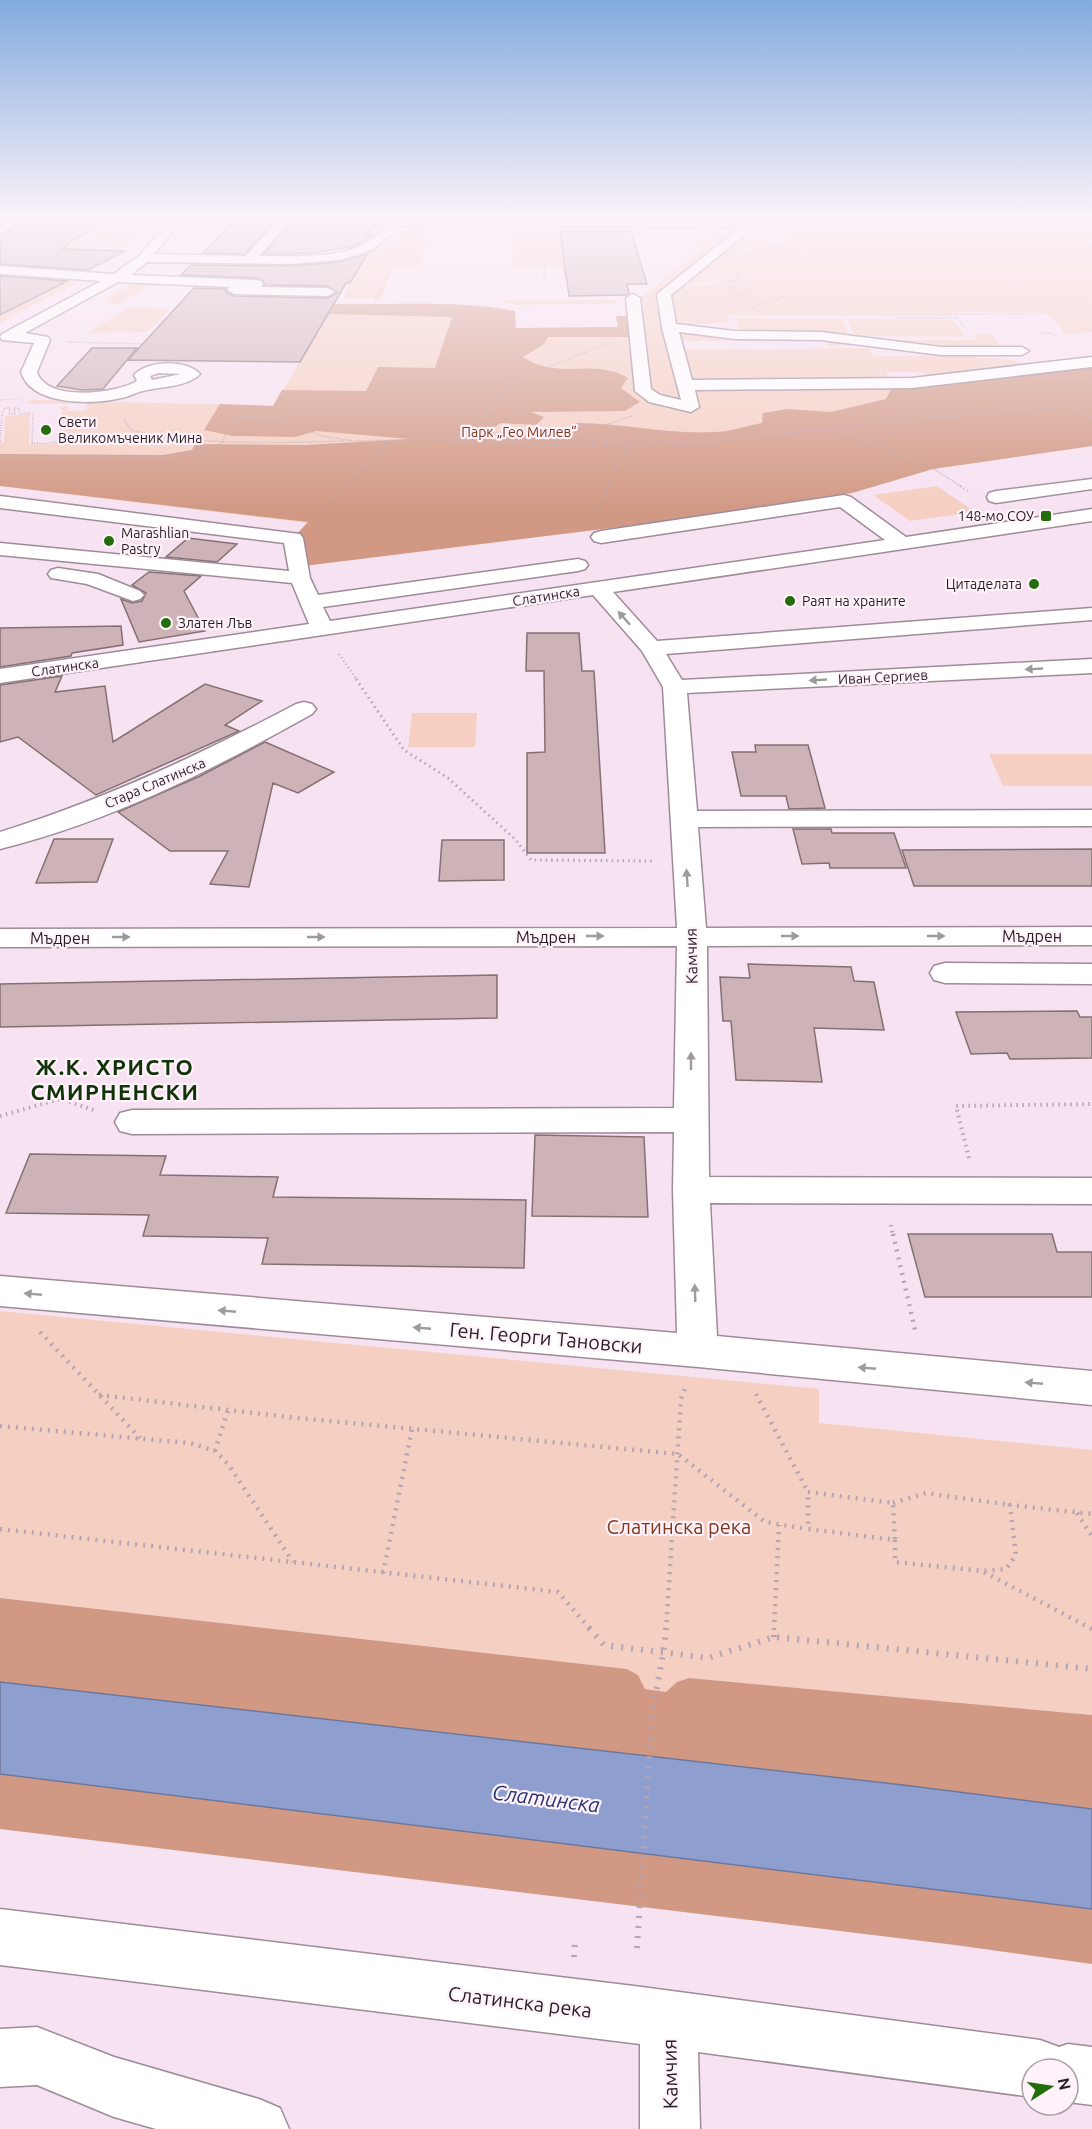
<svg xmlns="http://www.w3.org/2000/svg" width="1092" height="2129" viewBox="0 0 1092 2129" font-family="Ubuntu,sans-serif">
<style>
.green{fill:#f5cfc1}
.forest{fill:#d19883}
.water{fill:#8d9ecf;stroke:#6e789c;stroke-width:1.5}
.building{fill:#cdb3b7;stroke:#866f72;stroke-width:1.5}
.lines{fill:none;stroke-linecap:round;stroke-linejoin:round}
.minor-casing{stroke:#9e8b99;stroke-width:3}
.path-far5{stroke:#b5a4b1;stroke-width:1.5;stroke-dasharray:1 1.5;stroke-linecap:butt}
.path-far4{stroke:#b5a4b1;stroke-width:2;stroke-dasharray:1 3;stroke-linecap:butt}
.path-far3{stroke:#b5a4b1;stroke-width:3;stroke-dasharray:1.5 4;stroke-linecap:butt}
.path-far2{stroke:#b5a4b1;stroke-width:4;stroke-dasharray:1.5 4.5;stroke-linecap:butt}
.path-far1{stroke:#b5a4b1;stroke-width:4.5;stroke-dasharray:2 6;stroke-linecap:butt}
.path{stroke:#b5a4b1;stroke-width:6;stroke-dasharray:2 8;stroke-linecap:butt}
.minor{fill:#fff;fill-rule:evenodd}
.oneway{fill:#9e9a9d}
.poi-dot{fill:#246d0c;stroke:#fff2fb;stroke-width:2}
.labels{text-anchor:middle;stroke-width:4.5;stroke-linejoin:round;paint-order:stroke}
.far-poi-label{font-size:14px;fill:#271f25;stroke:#fff2fb;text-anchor:start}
.far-park-label{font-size:14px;fill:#7e381c;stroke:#fff2fb}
.far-street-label{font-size:14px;fill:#271f25;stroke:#fff2fb}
.street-label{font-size:16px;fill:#271f25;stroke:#fff2fb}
.near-street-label{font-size:20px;fill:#271f25;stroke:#fff2fb}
.near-park-label{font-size:20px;fill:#7e381c;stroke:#fff2fb}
.near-water-label{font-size:21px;font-style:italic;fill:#273672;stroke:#fff2fb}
.district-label{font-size:22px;font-weight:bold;letter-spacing:1.5px;fill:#103307;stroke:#fff2fb}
</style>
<rect width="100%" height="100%" fill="#f7e2f1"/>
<path class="green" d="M127 215H155L127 246 87 245 53 265 0 255 72 239 89 240Z
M410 227H462V230H430L420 267H393L381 299 343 298 361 266 337 265 339 262 380 250Z
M476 227H559L564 258H602L589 275 563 276 561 267H512L515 230H475Z
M1084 227 1092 234V240H1086L1092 244V332L1066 335 1048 313 963 312 951 313 952 316 728 315 729 322 686 325 674 323 671 294 679 287 720 283 719 281 683 284 671 283 657 294 656 305 678 388 906 386 1092 446 933 469 852 493 668 521 534 536 308 523 0 486V442H4L5 416 30 414 29 444 49 445 63 441 62 409 58 407 68 406 69 411 86 410 87 403 26 404 30 400H3L0 402V399L273 406 335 304C393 305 459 300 515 311L516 328 618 327 616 316H630L637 390 652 388 641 297 704 248 697 245 696 242H706L704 232H694L693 228H730L718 237 727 239 729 248 755 251 759 250 732 246 739 240 787 243 781 229 1047 231Z
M0 275 69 279H77L79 282 0 323V315L45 286 46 279 0 280Z
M134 283H152L116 306 106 299Z
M500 300H622L614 304 516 305Z
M127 308 170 309 147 332 88 333Z
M736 318 842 319 848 334 740 333Z
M847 319 954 320 965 337 855 336Z
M682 331 818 339 880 345 828 346 824 340 680 341 679 333Z
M974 334H993L1002 349 955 350 880 340H977Z
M869 348 874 356 969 355C986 362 1011 354 1025 366L928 379 923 372H886L891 381 694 382 682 350Z
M937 486 975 512 910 521 873 495Z
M412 713H477L475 747H408Z
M989 754H1092V786H1003Z
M0 1311 819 1389V1423L1092 1450V1715L689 1678 677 1682 666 1692 645 1689 638 1675 627 1669 0 1598Z"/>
<path class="forest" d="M423 215H641L642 218 418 219Z
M335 304C393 305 459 300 515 311L516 328 618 327 616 316H630L632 337H548L543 345 523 357C558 381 593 357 628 378L621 388 640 402 625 411 531 412 544 417 536 425 501 423 481 436 565 431 573 423C624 422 675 437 726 431 738 429 751 425 762 423L763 413 787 409 831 412 886 399 893 386 1092 365V446L933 469 852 493 668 521 296 567 293 538 308 522 0 486V454L163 455 192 450 195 444 305 445 410 439 316 431 295 437 233 436 204 430 220 404 273 406 282 390 366 391 378 367 435 368 452 317 329 314Z
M0 1598 627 1669 638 1675 645 1689 666 1692 677 1682 689 1678 1092 1715V1809L903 1785 0 1682Z
M0 1774 1092 1909V1964L955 1945 0 1829Z"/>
<path class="water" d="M0 1682 903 1785 1092 1809V1909L0 1774Z"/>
<path class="building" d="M32 215H111L61 249 125 251 88 270 0 264V236Z
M307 215H391L366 234 374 235 354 246 314 253 264 254 295 218H304Z
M238 217 277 218 245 254 203 253Z
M560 231H631L647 284H627L629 293 626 295 569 296Z
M367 254 350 283H346L300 362 128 360 194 288 225 289 226 292 234 296 328 298 337 293 328 286 265 285 263 280 256 278 181 275 191 265 291 266 340 262Z
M0 276 67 281 0 315Z
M92 348H137L103 389 82 390 57 386Z
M188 538 237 544 217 562 166 557Z
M149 572 201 576 184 591 205 631 139 642 121 599 132 603 142 601 146 593 132 585Z
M121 626 123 645 72 653 71 656 0 667V628Z
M527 633H579L582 671H594L605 853H527V753L545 752 544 671H526Z
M62 676 55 692 105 686 113 742 205 684 262 701 225 725 239 731 96 795 18 737 0 742V685Z
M265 742 334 772 298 793 273 783 249 887 210 884 228 851H170L118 812 200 776Z
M755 745H808L825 808 789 809 786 796H741L732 752H756Z
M793 829H831L832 833H894L906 868H830L829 863 802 864Z
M54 839H113L97 882 36 883Z
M442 840H504V880L439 881Z
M1092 849V886H914L902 850Z
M748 964 851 967 854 981 874 982 884 1030 814 1028 822 1082 736 1080 731 1021H723L720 977 750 978Z
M497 975V1018L0 1027V984Z
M1077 1011 1080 1017H1092V1058L1010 1059 1007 1053 971 1054 956 1012Z
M535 1135 644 1137 648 1217 532 1216Z
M30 1154 166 1156 160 1175 278 1177 273 1197 526 1200 524 1268 262 1264 268 1238 143 1236 149 1215 6 1213Z
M908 1234H1052L1057 1252H1092V1297H925Z"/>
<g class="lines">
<defs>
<path id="minor" d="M16 215H30L0 234V225Z
M174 215H186L154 254 246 256 283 215H295L259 256C290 256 339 259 366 243 384 233 390 215 413 215L408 220 743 221 748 220 750 215H758L759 218 998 216 1060 218 1092 222V228L1060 224 998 222 753 225 749 226 747 233 671 295 676 324 735 331 821 332 941 347H1022L1029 351 1022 355H941L821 340 735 339 679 332 692 380 912 378 1092 357V367L912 388 695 390 699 407 691 412 649 402 635 391 626 298 633 294 640 298 651 389 660 395 681 400 662 328 657 294 737 230V227L400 226 374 249 340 260 291 264 147 262 131 275 256 280 261 281 263 284 261 287 328 288 335 292 328 296 234 294 227 290 230 287 118 282 25 333 48 337 50 340 37 372C46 402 115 394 137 381L134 375C147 360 187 359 200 374L197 377C180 388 162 386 143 391 136 392 129 397 121 398 93 405 31 406 21 372L34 343 2 340 0 337 2 334 101 281 0 274V266L114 274 140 255ZM159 373 181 374 152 380 150 376Z
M1092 479V489L996 503 989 501 987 497 989 493 996 491Z
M844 495 851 497 906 537 1092 509V521L613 592 657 641 1092 608V620L666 654 682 680 1092 659V673L687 693 697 811 1092 810V826L698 827 706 928 1092 927V945L707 946 709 1177 1092 1178V1204L710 1203 717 1336 1092 1371V1405L698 1367 0 1306V1276L677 1333 673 1190 674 1132 132 1134 120 1131 115 1122 120 1113 132 1110 674 1108 677 946 0 947V929L677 928 663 687 642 651 593 595 0 683V669L309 624 292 583 0 555V543L289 571 284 543 0 508V496L300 534 303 538 310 578 318 595 578 559 585 561 588 565 585 569 578 571 323 607 330 621 885 540 840 507 601 543 594 541 591 537 594 533 601 531Z
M58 568 98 574 140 591 144 595 140 599 133 601 87 584 51 578 48 574 51 570Z
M304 702 312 704 316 709 312 714C214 769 110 822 0 849V832C103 800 200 755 296 704Z
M945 963 1092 964V984L945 983 934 980 930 973 934 966Z
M0 1909 634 1986 1040 2040 1059 2047 1068 2044 1092 2047V2105L1068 2102V2069H1032V2097L698 2052 700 2129H640V2044L0 1965Z
M37 2027 114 2057 259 2099 280 2108 289 2129H156L114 2117 37 2085 0 2087V2029Z"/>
</defs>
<use href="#minor" class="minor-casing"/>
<path class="path-far5" d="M50 243 84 241
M88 246 84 241 123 215
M968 246H1009
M79 248 113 247
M397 258H423
M752 259 770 253 806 248
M738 269V281L754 294
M721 279 741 296
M544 280 545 248
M723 281H737
M375 303 391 265
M750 309 785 296
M898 318H958L964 327
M957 318 955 314H1042
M1041 333H1050L1059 338
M68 342 143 344
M1067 404 1092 418
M33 413 32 443 44 444 61 441 60 419
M124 420 131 430C201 446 272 443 344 441
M836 429 926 464 962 487
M534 433 580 436 619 443
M455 434 472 427 488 414 509 383 609 343
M449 440 574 445 697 442 1092 402
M0 441 2 414 5 408H10L9 414H15L14 408H19L20 414 31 413
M0 457H175L217 447 223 441 229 424 243 416 287 421 322 436 354 441 440 439 474 434 572 428 608 424 632 416
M343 487 389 441
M607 487 628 444 615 437 608 424"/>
<path class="path-far4" d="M960 486 969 492
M596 511 608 486
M312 519 345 486
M339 654 357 680"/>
<path class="path-far3" d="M356 679 404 750 448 778 515 839 531 860 652 861"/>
<path class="path-far2" d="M0 1116 60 1099 97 1111
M969 1158 956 1106 1092 1104
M891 1225 893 1236"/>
<path class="path-far1" d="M893 1234 916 1334
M40 1332 140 1438
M756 1394 808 1492
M99 1395 297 1418 678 1454 765 1522 808 1529
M0 1426 190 1443 215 1451 228 1464 293 1562
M215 1451 228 1410
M808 1492 893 1503 895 1540 808 1529Z
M893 1503 926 1493 1010 1505
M1077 1513 1092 1536
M0 1529 558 1592 591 1630
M895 1540V1562L983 1571 1006 1569 1016 1555 1010 1505 1092 1514
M984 1572 1092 1629
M383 1573 412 1429
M666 1630 681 1399 686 1386
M774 1630 779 1525"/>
<path class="path" d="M589 1628 604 1645 708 1658 774 1637 1092 1669
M774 1637V1628
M637 1948 652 1715C656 1686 664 1658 666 1628
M574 1957 575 1942"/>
<use href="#minor" class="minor"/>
</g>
<defs><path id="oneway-solid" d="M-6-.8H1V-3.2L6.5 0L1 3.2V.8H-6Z" transform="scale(1.5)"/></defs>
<g class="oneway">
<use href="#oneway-solid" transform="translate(624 618) rotate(-132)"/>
<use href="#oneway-solid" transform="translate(1034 669) rotate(177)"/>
<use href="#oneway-solid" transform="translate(818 680) rotate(177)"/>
<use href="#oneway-solid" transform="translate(687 878) rotate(-94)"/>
<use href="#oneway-solid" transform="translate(595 936)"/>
<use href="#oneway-solid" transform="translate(790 936)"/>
<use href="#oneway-solid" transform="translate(936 936)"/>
<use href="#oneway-solid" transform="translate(121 937)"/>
<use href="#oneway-solid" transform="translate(316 937)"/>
<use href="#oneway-solid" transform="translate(691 1061) rotate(-90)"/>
<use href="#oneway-solid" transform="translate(695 1293) rotate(-92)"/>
<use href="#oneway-solid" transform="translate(33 1294) rotate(-175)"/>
<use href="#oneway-solid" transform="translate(227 1311) rotate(-175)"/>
<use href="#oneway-solid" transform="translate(422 1328) rotate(-175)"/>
<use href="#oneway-solid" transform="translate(867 1368) rotate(-175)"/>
<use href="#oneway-solid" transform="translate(1034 1383) rotate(-175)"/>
</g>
<linearGradient id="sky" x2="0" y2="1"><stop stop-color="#83abde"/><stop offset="0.42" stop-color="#fbf2f9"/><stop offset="1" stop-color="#fbf2f9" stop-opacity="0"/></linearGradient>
<rect width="1092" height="513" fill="url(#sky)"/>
<g class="poi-dot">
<circle cx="46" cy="430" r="6"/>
<rect x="1040" y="510" width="12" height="12" rx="3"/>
<circle cx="109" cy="541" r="6"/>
<circle cx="1034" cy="584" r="6"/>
<circle cx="790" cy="601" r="6"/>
<circle cx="166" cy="623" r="6"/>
</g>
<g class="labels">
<g class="far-poi-label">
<text x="58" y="427">Свети<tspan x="58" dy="16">Великомъченик Мина</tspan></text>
<text x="1034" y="521" text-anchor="end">148-мо СОУ</text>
<text x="121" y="538">Marashlian<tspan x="121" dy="16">Pastry</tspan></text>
<text x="1022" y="589" text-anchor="end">Цитаделата</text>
<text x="802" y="606">Раят на храните</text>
<text x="178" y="628">Златен Лъв</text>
</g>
<g class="far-park-label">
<text x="519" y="437">Парк „Гео Милев“</text>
</g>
<g class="far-street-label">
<text transform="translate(546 596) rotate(-9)" y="5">Слатинска</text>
<text transform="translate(65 667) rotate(-8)" y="5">Слатинска</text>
<text transform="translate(883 677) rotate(-3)" y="5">Иван Сергиев</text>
<text transform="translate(155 783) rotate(-23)" y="5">Стара Слатинска</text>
</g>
<g class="street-label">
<text x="1032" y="942">Мъдрен</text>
<text x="546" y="943">Мъдрен</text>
<text x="60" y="944">Мъдрен</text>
<text transform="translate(691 956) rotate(-91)" y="6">Камчия</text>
</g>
<g class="near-street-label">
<text transform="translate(546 1338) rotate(5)" y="7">Ген. Георги Тановски</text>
<text transform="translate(520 2002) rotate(7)" y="7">Слатинска река</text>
<text transform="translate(670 2074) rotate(-91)" y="7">Камчия</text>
</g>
<g class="near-park-label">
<text x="679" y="1534">Слатинска река</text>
</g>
<g class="near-water-label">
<text transform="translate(546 1799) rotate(7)" y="7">Слатинска</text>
</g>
<g class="district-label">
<text x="115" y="1075">Ж.К. ХРИСТО<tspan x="115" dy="25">СМИРНЕНСКИ</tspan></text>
</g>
</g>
<g transform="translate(1050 2087) rotate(78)"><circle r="28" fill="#fff2fb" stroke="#a99ea5" stroke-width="1.5"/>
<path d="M0-4.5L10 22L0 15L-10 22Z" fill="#246d0c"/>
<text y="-9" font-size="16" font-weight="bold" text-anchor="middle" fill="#271f25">N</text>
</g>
</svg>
